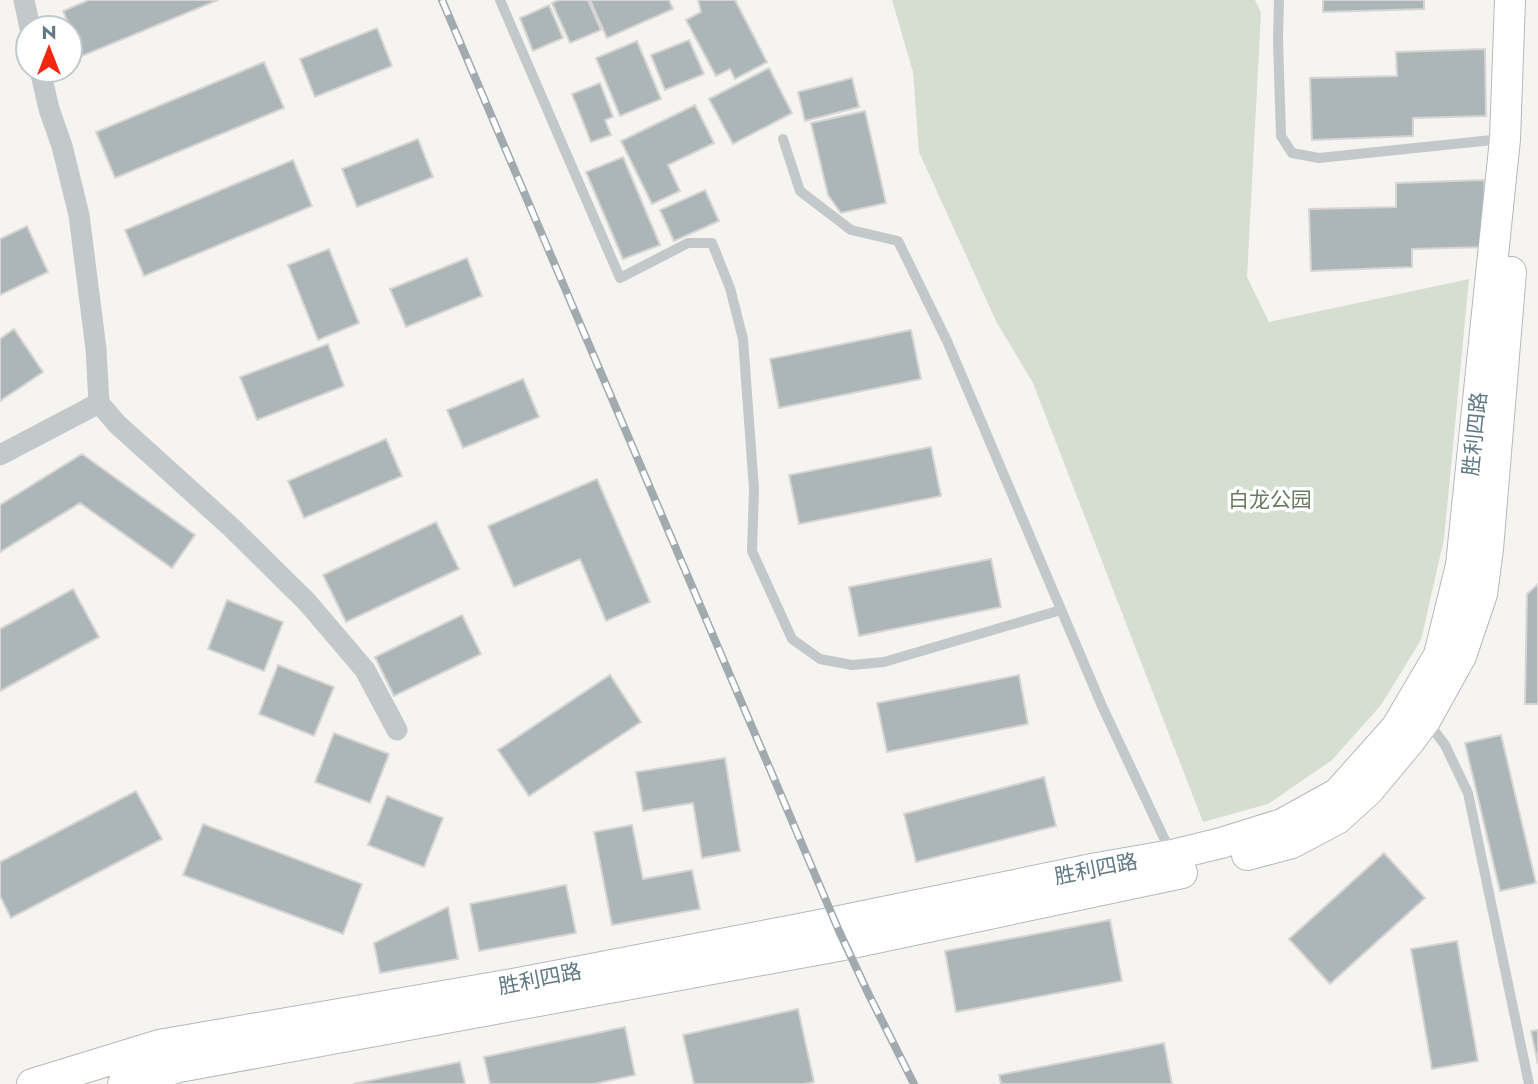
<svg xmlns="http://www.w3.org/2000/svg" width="1538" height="1084" viewBox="0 0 1538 1084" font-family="Jost,'Noto Sans SC',sans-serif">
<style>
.green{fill:#d6ddd1}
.building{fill:#acb6b9;stroke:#d6d5d3;stroke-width:2}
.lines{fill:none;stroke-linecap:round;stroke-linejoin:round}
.secondary-casing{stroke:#b3babd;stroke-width:32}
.service{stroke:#c3c8ca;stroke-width:10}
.minor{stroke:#c3c8ca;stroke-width:21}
.secondary{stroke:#fff;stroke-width:30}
.rail-casing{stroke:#a1aaae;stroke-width:8}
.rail{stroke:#fff;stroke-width:5;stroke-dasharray:16;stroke-linecap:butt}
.labels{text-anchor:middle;stroke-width:7;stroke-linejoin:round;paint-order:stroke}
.street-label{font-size:21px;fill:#617984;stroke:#fff}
.park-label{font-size:21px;fill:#697b60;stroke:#fff}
</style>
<rect width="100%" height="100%" fill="#f5f4f0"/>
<path class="green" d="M892 0H1255L1261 13 1247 277 1269 322 1469 279 1444 539 1421 640 1381 705 1332 760 1268 804 1203 822 1033 383 996 321 919 152 913 72Z"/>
<path class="building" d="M89 0H218L82 56 63 11Z
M559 0H588L601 30 570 43 552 3Z
M590 0H669L673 9 607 38Z
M698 0H735L767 62 735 79 730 69 716 76 686 20 701 12Z
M1323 0H1424V9L1323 12Z
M549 5 563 38 533 51 520 18Z
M377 28 392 66 315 97 300 59Z
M689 40 704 74 665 90 651 55Z
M637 41 661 99 620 116 596 58Z
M1485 49 1486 116 1413 118V136L1312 140 1310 78 1397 76 1396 52Z
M264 62 284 108 115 178 96 132Z
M769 68 792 113 733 144 709 99Z
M852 78 859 107 805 121 798 92Z
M600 83 613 117 605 120 611 135 591 142 572 94Z
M695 105 714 143 668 165 680 191 652 204 621 141Z
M865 111 886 203 841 213 828 195 811 123Z
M418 139 433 177 357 207 342 169Z
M623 157 660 245 623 259 586 172Z
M293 160 312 206 144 276 125 230Z
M1484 180 1486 247 1412 249V267L1311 271 1309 209 1396 207V183Z
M705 190 719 221 674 241 660 210Z
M27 226 48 272 0 295V239Z
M329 249 359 323 318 340 288 265Z
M467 258 482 296 406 327 390 289Z
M14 329 43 372 0 401V339Z
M911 330 921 379 779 408 770 359Z
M328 344 344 386 257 420 240 377Z
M523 379 539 417 463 448 447 410Z
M386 439 402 476 304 518 288 481Z
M931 447 941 496 799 524 789 475Z
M82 454 195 535 172 568 80 503 0 552V505Z
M597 479 650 602 606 621 580 559 514 587 488 526Z
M436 522 459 569 346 622 323 575Z
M991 559 1001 607 859 636 849 587Z
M1538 584V704H1525L1527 594Z
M73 589 99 637 0 691V629Z
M227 600 283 622 264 671 208 649Z
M462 615 481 654 394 696 375 657Z
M278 665 334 687 314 736 259 714Z
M610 675 641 722 529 796 498 750Z
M1019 675 1028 724 887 752 877 703Z
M334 733 389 754 370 803 315 782Z
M1501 735 1536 883 1500 891 1465 743Z
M725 758 740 851 702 858 693 803 643 811 636 772Z
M1044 777 1056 826 916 862 904 814Z
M136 791 162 839 11 918 0 896V862Z
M387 796 443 818 424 867 368 845Z
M203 824 362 884 343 934 183 875Z
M632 825 643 879 692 870 700 909 612 925 594 832Z
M1384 853 1425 898 1330 984 1289 939Z
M566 885 576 933 479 951 470 904Z
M448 907 458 959 380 973 374 943Z
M1110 920 1122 981 956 1012 945 951Z
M1457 941 1478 1061 1432 1069 1411 949Z
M798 1009 814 1082 804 1084H694L683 1035Z
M625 1027 635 1075 594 1084H490L484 1057Z
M1538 1030V1064L1531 1031Z
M1164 1043 1172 1084H1001L999 1075Z
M460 1062 465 1084H353Z"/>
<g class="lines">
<defs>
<path id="secondary" d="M1247 855 1292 843 1337 819 1368 791 1409 742 1426 719 1461 656 1482 594 1488 549 1511 272
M32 1084 159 1045 513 984 820 925 1097 868 1172 855 1221 843 1282 824 1338 793 1396 728 1439 655 1461 565 1505 139 1510 0
M123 1084 179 1067 838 946 1182 873"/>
</defs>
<use href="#secondary" class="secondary-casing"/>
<path class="service" d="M500 0 620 278 688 243H712L730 288 743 339 754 489 752 551 792 639 820 659 852 665 884 662 1061 610
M1279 0 1278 40 1281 136 1292 153 1319 158 1502 139
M783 139 800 191 851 230 898 241 947 341 1102 706 1171 853
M1428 722 1445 745 1468 793 1529 1084"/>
<path class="minor" d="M24 0 30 28
M40 70 49 109 62 146 79 215 96 349 99 403 117 424 232 528 307 602 365 670 397 730
M0 455 99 403"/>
<use href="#secondary" class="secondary"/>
<defs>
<path id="rail" d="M442 0 839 931 869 995 914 1084"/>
</defs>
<use href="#rail" class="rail-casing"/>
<use href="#rail" class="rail"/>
</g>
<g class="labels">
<g class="street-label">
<text transform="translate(1475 434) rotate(-84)" y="7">胜利四路</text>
<text transform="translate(1096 869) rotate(-11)" y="7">胜利四路</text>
<text transform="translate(540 979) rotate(-11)" y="7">胜利四路</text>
</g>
<g class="park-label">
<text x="1270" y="507">白龙公园</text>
</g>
</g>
<g transform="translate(49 49)"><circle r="33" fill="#ffffff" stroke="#c0c9ce" stroke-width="2"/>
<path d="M0-5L12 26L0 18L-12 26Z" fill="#f32611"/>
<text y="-10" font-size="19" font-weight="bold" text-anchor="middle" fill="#617984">N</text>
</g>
</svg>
